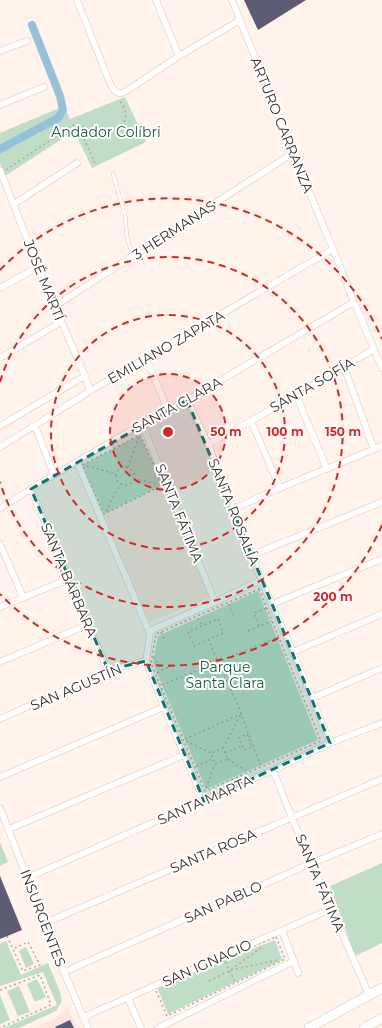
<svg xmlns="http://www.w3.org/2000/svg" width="382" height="1028" viewBox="0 0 382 1028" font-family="Montserrat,sans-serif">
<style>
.built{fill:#fce5da}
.green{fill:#c0ddc8}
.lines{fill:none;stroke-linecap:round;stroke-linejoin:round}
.canal{stroke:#96c2d9;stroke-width:8}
.building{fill:#5c5c74}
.service-casing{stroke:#e2c4b5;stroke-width:4}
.minor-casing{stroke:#e2c4b5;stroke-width:7}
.secondary-casing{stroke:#e2c4b5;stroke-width:10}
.path{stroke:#b2a7a0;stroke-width:1.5;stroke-dasharray:2 3;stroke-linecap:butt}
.service{stroke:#fff;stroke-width:3}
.minor{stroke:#fff;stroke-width:6}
.secondary{stroke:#fff;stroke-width:9}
.marked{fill:#0f766e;fill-opacity:0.2;stroke:#0f766e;stroke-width:3;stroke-dasharray:8 5;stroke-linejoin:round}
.ring{fill:none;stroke:#d62828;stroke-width:2;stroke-dasharray:7 5}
.labels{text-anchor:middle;stroke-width:4;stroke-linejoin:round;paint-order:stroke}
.street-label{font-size:14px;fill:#3a2f29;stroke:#fff}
.park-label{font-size:14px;fill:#1c5b38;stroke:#fff}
.centre{fill:#d62828;stroke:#fff;stroke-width:2}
.ring-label{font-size:12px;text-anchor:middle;font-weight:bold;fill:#d62828;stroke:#fff;stroke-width:4;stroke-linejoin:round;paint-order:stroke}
</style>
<rect width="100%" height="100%" fill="#fff3ec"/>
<path class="built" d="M163 485 212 597 146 623 104 514Z
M67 1005 77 1028H35L57 1017 65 1010Z"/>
<path class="green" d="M125 97 146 142 92 168 74 131 5 176 0 163V133L64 106 70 119Z
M140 435 163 485 104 514 82 465Z
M258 591 318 740 206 789 153 663 158 636Z
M0 842 8 862 0 866Z
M382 863V943L355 956 330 886Z
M275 940 282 960 168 1014 157 987Z
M6 941 21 975 48 963 60 992 62 1001 56 1011 19 1028H4L57 1005 43 972 0 986V944Z
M26 947 34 964 26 968 19 951Z
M37 979 46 997 35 1002 27 984Z
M19 986 30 1012 18 1016 7 991Z
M0 995 10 1020 0 1024Z"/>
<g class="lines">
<path class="canal" d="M0 149 58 118 63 110 60 96 32 25"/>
</g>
<path class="building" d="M244 0H306L258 30Z
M0 876 22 930 0 939Z
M70 1020 74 1028H56L55 1027Z"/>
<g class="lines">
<defs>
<path id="service" d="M113 174 125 215 127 237 130 247 134 255"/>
<path id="minor" d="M77 0 109 81C113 89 116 96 125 92L179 56 240 20
M156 0 179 56
M232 0 293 153 333 249 354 302 382 368
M0 51 27 41
M0 105 44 87
M0 170 38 267 85 376 90 391
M14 204 77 163
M0 288 38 267
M55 306 293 153
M0 358 61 322
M146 358 168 410
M344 367 374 449
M296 395 327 469
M187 400 208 444 233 509 252 555 261 580 293 652 330 743
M251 421 280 488
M142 424 215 602
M0 426 85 376
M35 426 54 475
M208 444 251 421 374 349
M0 447 90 391 146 358 333 249
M77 462 150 634
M31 489C57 550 81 611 108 670
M0 508 54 475 142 424 187 400 354 302
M233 509 280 488 382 446
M0 544 23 597
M252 555 382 502
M272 604 382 559
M0 607 69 579
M293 652 382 614
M0 662 87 625
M312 698 382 668
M0 719 108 670 146 661
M273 770 292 818 369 995
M0 777 164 707
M204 801 164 707 146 661 150 634 153 630 158 627 215 602 261 580
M0 808 64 972 88 1028
M9 829 184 755
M27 878 273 770 330 743 382 723
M45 923 382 779
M282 930 298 973
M64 972 312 863 382 834
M128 998 141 1028
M83 1017 331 909
M158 1028 294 961"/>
<path id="secondary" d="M309 1028 382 988
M364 1028 382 1018"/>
</defs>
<use href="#service" class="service-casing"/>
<use href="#minor" class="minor-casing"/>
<use href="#secondary" class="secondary-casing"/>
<path class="path" d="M78 125 95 163
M114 129 117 135
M6 170 73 125C81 125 89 130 98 131 110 132 130 127 125 110 124 106 121 103 119 99
M140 435 163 485 104 514 82 465Z
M87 466 116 474
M116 476a9 9 0 1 1 18 0a9 9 0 1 1-18 0Z
M128 467 139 437
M134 479 160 484
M106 511 120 484
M259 589 321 741 205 791 151 663 156 634Z
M229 604 233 615
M198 618 202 625
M218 619 223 633 194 646 188 632Z
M259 626 254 613 267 608
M248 631 272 621
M161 632 164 639
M208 639 239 708 261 767
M153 657 163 670
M157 673 169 667
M162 685 278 637
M247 734 252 747 244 750 239 738Z
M185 739 241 714
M186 741 211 753 215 764 228 759 223 748 211 753
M223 748 241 714
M225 753 242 746
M228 759 248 772
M196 766 213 759
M206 788 215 764
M7 936 23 971 40 965 28 942 13 949
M276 937 285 959 167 1016 154 986Z
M225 962 235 982
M231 970 278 960
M209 981 229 971 262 947
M0 990 40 975 51 1005 0 1028"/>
<use href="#service" class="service"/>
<use href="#minor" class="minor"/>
<use href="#secondary" class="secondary"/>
</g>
<path class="marked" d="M187 400 330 743 204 801 146 661 108 670 31 489Z"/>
<circle cx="168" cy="432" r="58" fill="#d62828" fill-opacity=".12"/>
<g class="ring">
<circle cx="168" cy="432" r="58"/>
<circle cx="168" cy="432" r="117"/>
<path d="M0 382A175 175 0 1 1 0 482"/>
<path d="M382 525A233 233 0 0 1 0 594M0 270A233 233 0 0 1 382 339"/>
</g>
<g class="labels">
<g class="street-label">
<text transform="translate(282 125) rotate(68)" y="5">ARTURO CARRANZA</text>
<text transform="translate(174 230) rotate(-33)" y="5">3 HERMANAS</text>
<text transform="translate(44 280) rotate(68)" y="5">JOSÉ MARTÍ</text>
<text transform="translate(166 347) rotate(-30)" y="5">EMILIANO ZAPATA</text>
<text transform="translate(312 385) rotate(-30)" y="5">SANTA SOFÍA</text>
<text transform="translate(177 405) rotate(-29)" y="5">SANTA CLARA</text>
<text transform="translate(234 512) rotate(68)" y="5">SANTA ROSALÍA</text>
<text transform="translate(179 513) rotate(68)" y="5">SANTA FÁTIMA</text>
<text transform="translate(69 580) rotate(67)" y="5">SANTA BÁRBARA</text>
<text transform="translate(76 687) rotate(-23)" y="5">SAN AGUSTÍN</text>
<text transform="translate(205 800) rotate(-24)" y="5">SANTA MARTA</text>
<text transform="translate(213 851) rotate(-23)" y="5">SANTA ROSA</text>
<text transform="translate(320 883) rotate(67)" y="5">SANTA FÁTIMA</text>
<text transform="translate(223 902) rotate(-24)" y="5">SAN PABLO</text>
<text transform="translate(43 918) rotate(69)" y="5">INSURGENTES</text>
<text transform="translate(207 963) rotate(-24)" y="5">SAN IGNACIO</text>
</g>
<g class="park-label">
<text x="106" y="137">Andador Colíbri</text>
<text x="225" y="672">Parque<tspan x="225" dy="16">Santa Clara</tspan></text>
</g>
</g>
<circle cx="168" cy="432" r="6" class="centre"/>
<g class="ring-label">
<text x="226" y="436">50 m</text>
<text x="285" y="436">100 m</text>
<text x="343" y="436">150 m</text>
<text x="333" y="601">200 m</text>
</g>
</svg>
